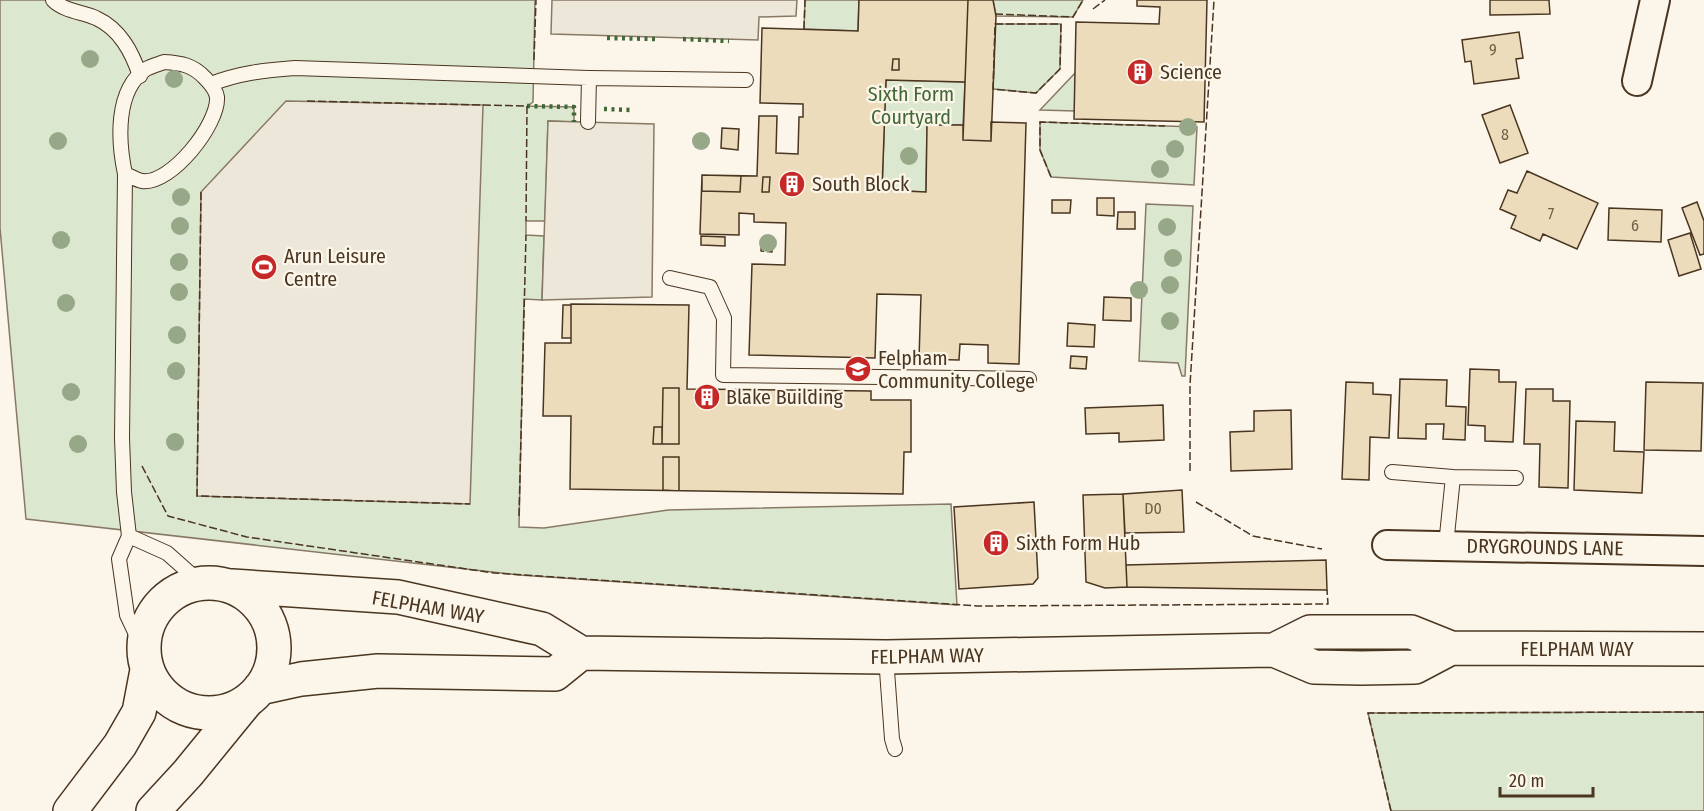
<svg xmlns="http://www.w3.org/2000/svg" width="1704" height="811" viewBox="0 0 1704 811" font-family="'Fira Sans Condensed',sans-serif">
<style>
.green{fill:#dce7d0;stroke:#887966;stroke-width:1.5}
.parking{fill:#ede7d9;stroke:#887966;stroke-width:1.5}
.building{fill:#ecdcbc;stroke:#4a3520;stroke-width:1.5}
.lines{fill:none;stroke-linecap:round;stroke-linejoin:round}
.lane-casing{stroke:#4a3520;stroke-width:16}
.street-casing{stroke:#4a3520;stroke-width:32}
.secondary-casing{stroke:#4a3520;stroke-width:36}
.lane{stroke:#fbf6e9;stroke-width:14}
.street{stroke:#fbf6e9;stroke-width:28}
.secondary{stroke:#fbf6e9;stroke-width:33}
.hedge{stroke:#436837;stroke-width:4.5;stroke-dasharray:3 4.5;stroke-linecap:butt}
.fence{stroke:#4a3520;stroke-width:1.5;stroke-dasharray:8 3;stroke-linecap:butt}
.tree{fill:#96a887}
.labels{text-anchor:middle;stroke-width:4.5;stroke-linejoin:round;paint-order:stroke}
.number-label{font-size:16px;fill:#725f47}
.poi-label{font-size:20px;fill:#4a3520;stroke:#fbf6e9;text-anchor:start}
.park-label{font-size:20px;fill:#436837;stroke:#fbf6e9}
.street-label{font-size:20px;fill:#4a3520;stroke:#fbf6e9}
</style>
<rect width="100%" height="100%" fill="#fbf6e9"/>
<path class="green" d="M0 0H535L533 102 528 106 574 107V122L548 121 545 221H526V235L544 236 542 300 524 299 519 527 544 528 668 510 951 504 957 605 519 575 26 519 0 228Z
M805 0H859L858 31 804 29Z
M993 0H1083L1073 17 996 16Z
M995 24H1061L1060 69 1036 93 993 89Z
M1077 71 1076 111 1040 110Z
M886 80 965 82 963 125H927L926 192 882 190Z
M1040 122 1197 127 1194 185 1051 177 1040 150Z
M1146 204 1193 206 1185 376H1182L1178 363 1139 361Z
M1704 712V811H1391L1368 713Z"/>
<path class="parking" d="M552 0H797L796 16 759 17 758 40 551 34Z
M286 101 483 105 470 504 197 496 201 192Z
M548 121 654 124 652 297 542 300Z"/>
<path class="building" d="M859 0H968L965 82 886 80 882 190 926 192 927 125H963V140L991 141V122L1026 123 1019 364 988 363V345L960 344 959 360 919 359 921 295 877 294 875 358 749 355 752 264 785 265 786 223 754 222V214L739 213V235L700 234 702 175 757 176 759 116H777L776 153 798 154 799 117H803V104L760 103 762 28 858 31Z
M968 0H993L996 16 991 141 963 140Z
M1137 0H1207L1204 122 1074 119 1076 22 1159 24 1160 7 1137 6Z
M1490 0H1549L1550 14 1490 15Z
M1519 32 1523 58 1516 59 1519 78 1474 84 1471 61 1465 62 1462 40Z
M893 59H899V70H892Z
M1510 105 1528 153 1500 163 1482 115Z
M722 128 739 129 738 150 721 148Z
M1527 171 1598 203 1577 249 1543 234 1540 241 1511 228 1516 216 1500 209 1508 190 1517 193Z
M702 175 741 176 740 192 702 191Z
M763 177H770L769 192H762Z
M1097 198H1114V216L1097 215Z
M1052 200H1071L1070 213H1052Z
M1697 202 1704 221V254L1700 255 1682 208Z
M1609 208 1662 210 1661 242 1608 240Z
M1118 212H1135V229H1117Z
M1690 233 1701 269 1679 276 1668 240Z
M701 236 725 237V246L701 245Z
M1104 297 1131 298V321L1103 320Z
M571 304 689 305 687 389 871 391V400H911V452H904L903 494 570 489 571 416H543L545 343H571Z
M563 305H571V338H562Z
M1068 323 1095 325 1094 347 1067 346Z
M1071 356 1087 357 1086 369 1070 368Z
M1470 369 1499 370V382H1516L1513 442 1485 441V426L1468 425Z
M1400 379 1447 380 1446 406 1466 407 1465 440 1443 439 1444 424H1426V439L1398 438Z
M1346 382 1373 383V394L1391 395 1389 438 1370 437 1369 480 1342 479Z
M1646 382 1703 383 1701 451 1644 450Z
M663 388H679V444H662Z
M1526 389H1553V401H1570L1568 488 1539 487 1540 444H1524Z
M1163 405 1164 440 1119 442V433L1086 434 1085 408Z
M1291 410 1292 469 1231 471 1230 432 1254 431V411Z
M1576 421 1615 422 1614 451 1644 452 1642 493 1574 490Z
M654 427H662V444H653Z
M663 457H679V491L663 490Z
M1182 490 1184 532 1125 533 1123 494Z
M1123 494 1127 587 1105 588 1086 582 1083 495Z
M1034 502 1038 578 1033 584 959 589 954 507Z
M1326 560 1327 590 1127 587 1126 565Z"/>
<g class="lines">
<defs>
<path id="lane" d="M53 0C64 11 82 12 96 18 120 29 132 52 140 76
M164 62C181 63 193 65 205 78 210 83 216 90 217 97 219 124 171 185 142 181 137 180 130 176 125 174 118 141 115 90 146 69 151 66 159 64 164 62Z
M211 84C239 73 266 70 295 68L589 78 746 80
M588 122 589 78
M125 174 122 438 124 492 129 536 119 559 127 615 143 649
M670 278 710 287 724 318 723 375 1029 379
M1392 472 1453 477 1446 545
M1453 477 1516 478
M129 536 167 553 202 584
M886 657 892 739 895 749"/>
<path id="street" d="M1637 81 1655 0
M1387 545 1704 551"/>
<path id="secondary" d="M144 648a65 65 0 1 1 130 0a65 65 0 1 1-130 0Z
M232 586 398 597 542 629 581 653 886 657 1274 650 1314 667 1361 668 1415 667 1451 648
M1274 650 1310 632H1411L1451 648 1704 649
M260 688 301 679 378 671 555 674 581 653
M70 811 120 745 139 712 147 670
M153 811 188 773 246 702"/>
</defs>
<use href="#lane" class="lane-casing"/>
<use href="#street" class="street-casing"/>
<use href="#secondary" class="secondary-casing"/>
<use href="#lane" class="lane"/>
<use href="#street" class="street"/>
<use href="#secondary" class="secondary"/>
<path class="hedge" d="M607 38 656 39
M683 39 729 41
M527 106 574 107V122
M604 109 632 110"/>
<path class="fence" d="M1093 9 1105 0
M995 14 1073 17 1083 0
M995 24H1061L1060 69 1036 93 993 89Z
M804 29 805 0
M534 60 536 0
M307 101 527 106 526 221
M1051 177 1040 150V122L1165 126
M201 192 197 496 470 504
M762 238H773L772 252 761 251Z
M142 466 168 516 247 537 494 573 977 606 1328 604 1327 590
M1190 471V385L1214 0
M1196 502 1253 536 1322 549
M519 516 526 235
M1391 811 1368 713 1704 712"/>
</g>
<g class="tree">
<circle cx="90" cy="59" r="9"/>
<circle cx="174" cy="79" r="9"/>
<circle cx="1188" cy="127" r="9"/>
<circle cx="58" cy="141" r="9"/>
<circle cx="701" cy="141" r="9"/>
<circle cx="1175" cy="149" r="9"/>
<circle cx="909" cy="156" r="9"/>
<circle cx="1160" cy="169" r="9"/>
<circle cx="181" cy="197" r="9"/>
<circle cx="180" cy="226" r="9"/>
<circle cx="1167" cy="227" r="9"/>
<circle cx="61" cy="240" r="9"/>
<circle cx="768" cy="243" r="9"/>
<circle cx="1173" cy="258" r="9"/>
<circle cx="179" cy="262" r="9"/>
<circle cx="1170" cy="285" r="9"/>
<circle cx="1139" cy="290" r="9"/>
<circle cx="179" cy="292" r="9"/>
<circle cx="66" cy="303" r="9"/>
<circle cx="1170" cy="321" r="9"/>
<circle cx="177" cy="335" r="9"/>
<circle cx="176" cy="371" r="9"/>
<circle cx="71" cy="392" r="9"/>
<circle cx="175" cy="442" r="9"/>
<circle cx="78" cy="444" r="9"/>
</g>
<defs>
<symbol id="building-disc" viewBox="-11 -11 22 22"><circle r="9.5" fill="#c62828" stroke="#fbf6e9"/><path d="M-4-6H4V6H1V3H-1V6H-4ZM-2.5-4.3h1.7v1.8h-1.7ZM.8-4.3h1.7v1.8H.8ZM-2.5-1h1.7V.8h-1.7ZM.8-1h1.7V.8H.8Z" fill="#fff"/></symbol>
<symbol id="stadium-disc" viewBox="-11 -11 22 22"><circle r="9.5" fill="#c62828" stroke="#fbf6e9"/><path d="M0-5a6.5 5 0 1 0 0 10a6.5 5 0 1 0 0-10ZM-3.5-1.8h7v3.6h-7Z" fill="#fff"/></symbol>
<symbol id="school-disc" viewBox="-11 -11 22 22"><circle r="9.5" fill="#c62828" stroke="#fbf6e9"/><path d="M0-5L7-2L0 1L-7-2ZM-4 1L0 2.5L4 1V4Q0 6-4 4Z" fill="#fff"/></symbol>
</defs>
<g fill-rule="evenodd">
<use href="#building-disc" x="1125" y="57" width="30" height="30"/>
<use href="#building-disc" x="777" y="169" width="30" height="30"/>
<use href="#stadium-disc" x="249" y="252" width="30" height="30"/>
<use href="#school-disc" x="843" y="354" width="30" height="30"/>
<use href="#building-disc" x="692" y="382" width="30" height="30"/>
<use href="#building-disc" x="981" y="528" width="30" height="30"/>
</g>
<g class="labels">
<g class="number-label">
<text x="1493" y="55">9</text>
<text x="1505" y="140">8</text>
<text x="1551" y="219">7</text>
<text x="1635" y="231">6</text>
<text x="1153" y="514">D0</text>
</g>
<g class="poi-label">
<text x="1160" y="79">Science</text>
<text x="812" y="191">South Block</text>
<text x="284" y="263">Arun Leisure<tspan x="284" dy="23">Centre</tspan></text>
<text x="878" y="365">Felpham<tspan x="878" dy="23">Community College</tspan></text>
<text x="726" y="404">Blake Building</text>
<text x="1016" y="550">Sixth Form Hub</text>
</g>
<g class="park-label">
<text x="911" y="101">Sixth Form<tspan x="911" dy="23">Courtyard</tspan></text>
</g>
<g class="street-label">
<text transform="translate(1545 547) rotate(1)" y="7">DRYGROUNDS LANE</text>
<text transform="translate(428 607) rotate(10)" y="7">FELPHAM WAY</text>
<text x="1577" y="656">FELPHAM WAY</text>
<text transform="translate(927 656) rotate(-1)" y="7">FELPHAM WAY</text>
</g>
</g>
<path d="M1500 787v9h93v-9" fill="none" stroke="#4a3520" stroke-width="3"/>
<text x="1509" y="787" font-size="18" fill="#4a3520" stroke="#fbf6e9" stroke-width="4.5" paint-order="stroke">20 m</text>
</svg>
